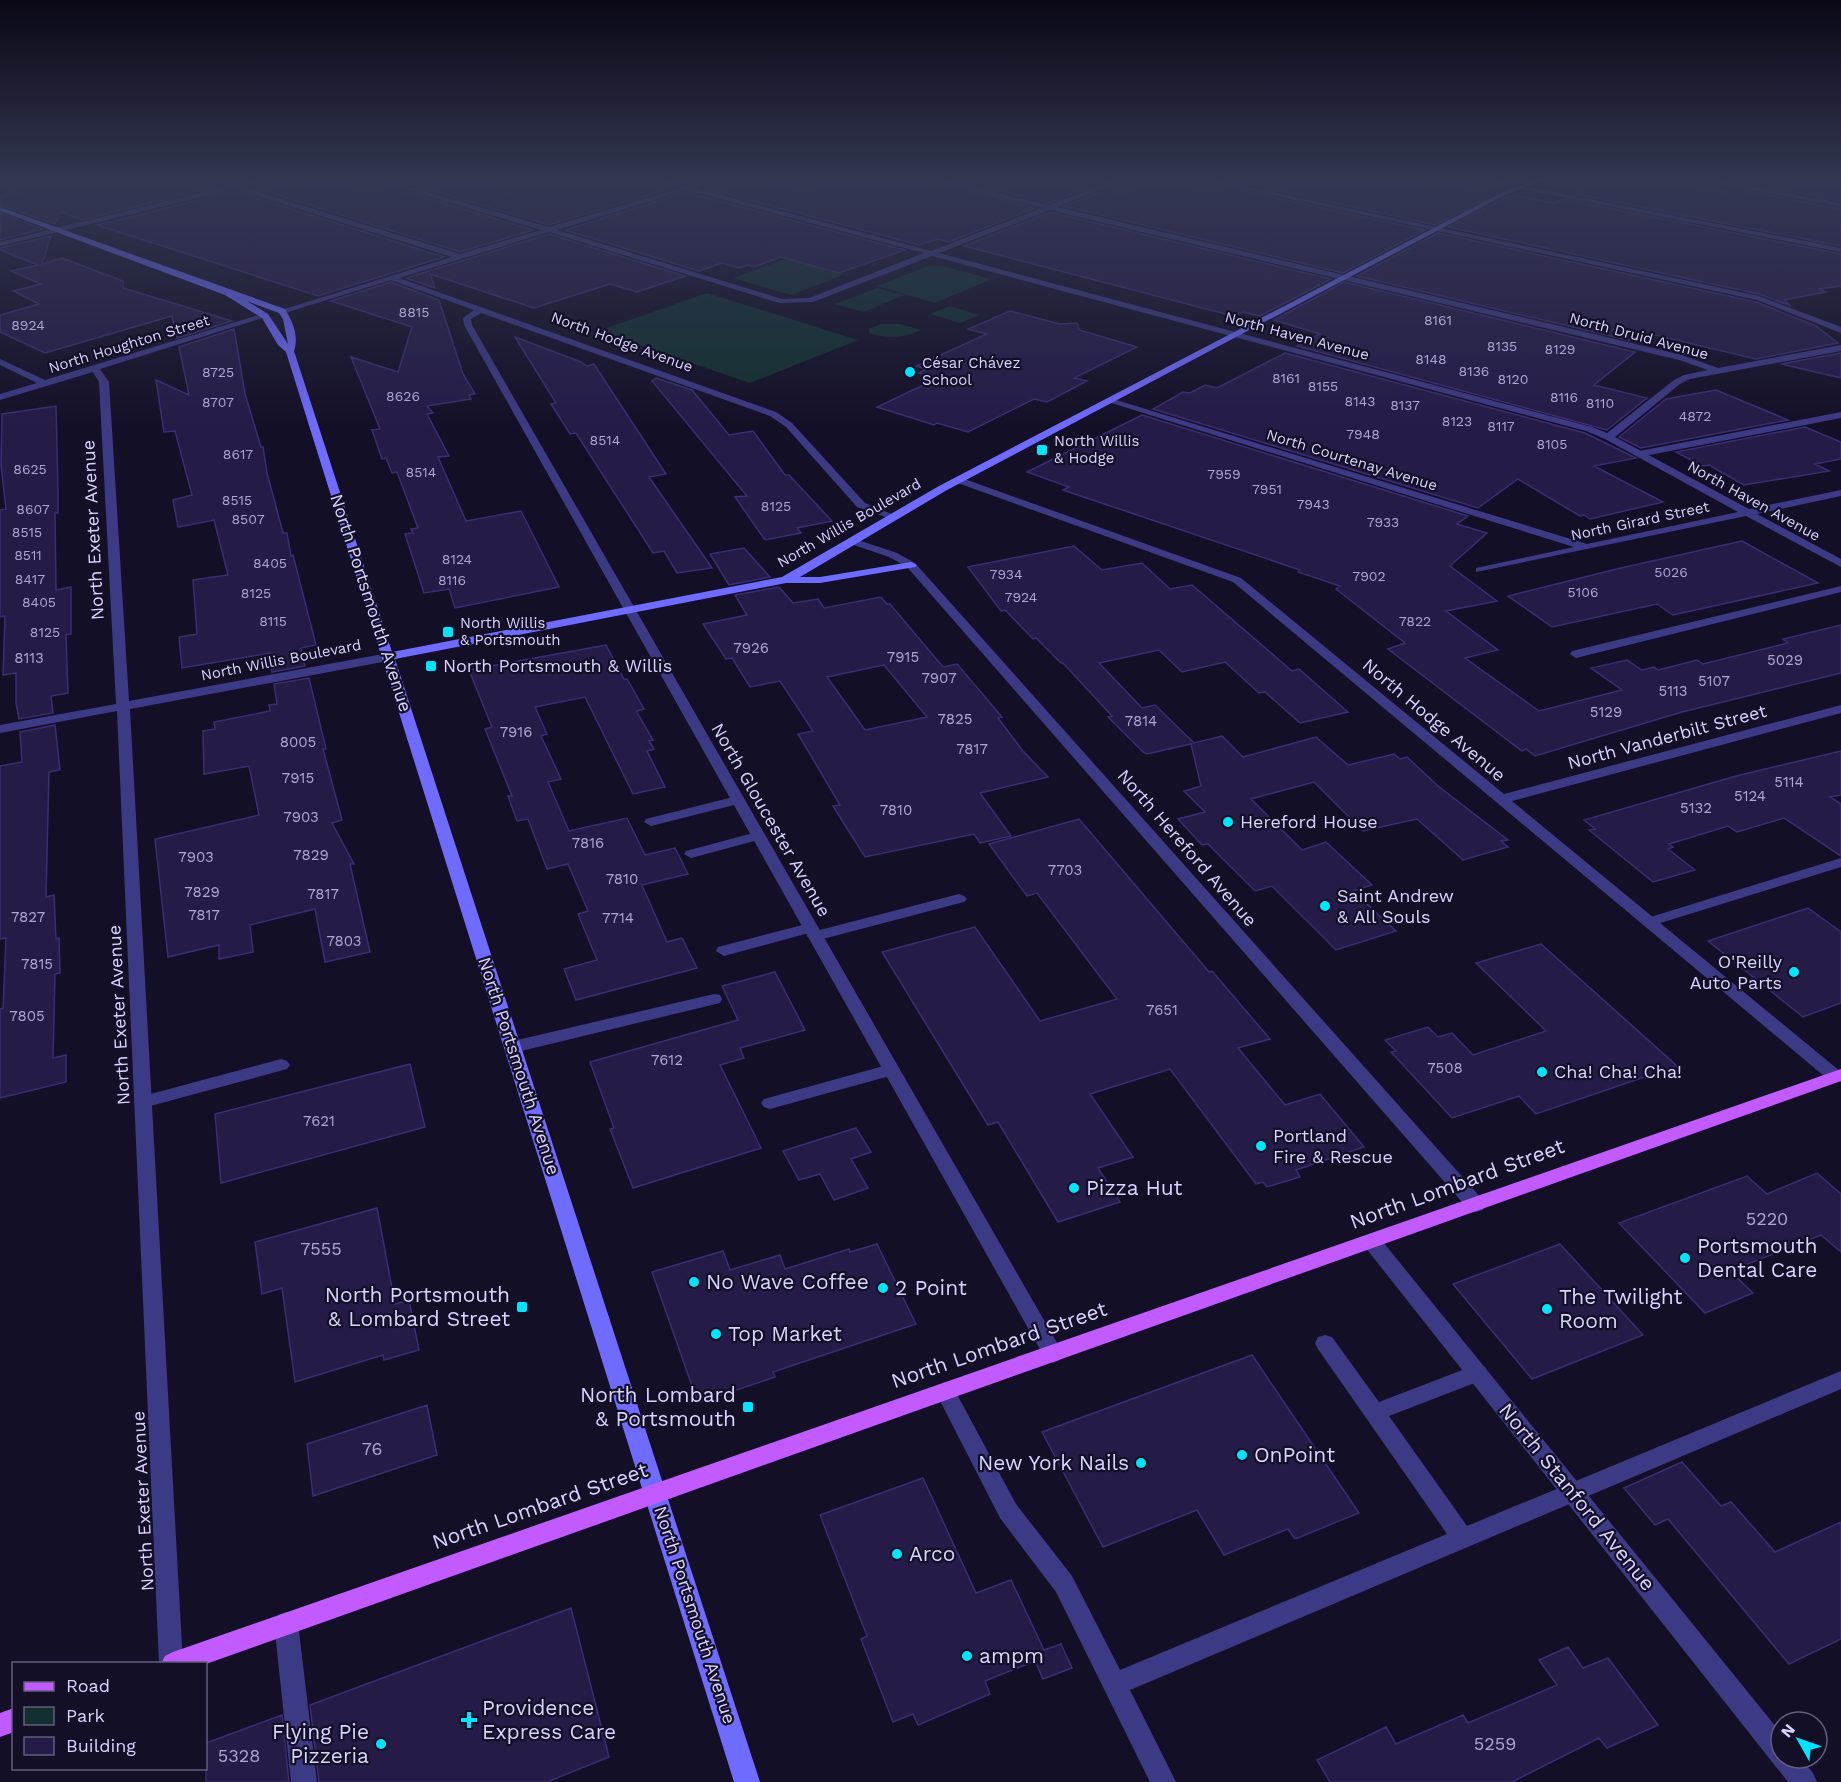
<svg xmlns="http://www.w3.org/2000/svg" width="1841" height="1782" viewBox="0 0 1841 1782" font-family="'Work Sans',sans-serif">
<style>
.green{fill:#12302f}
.building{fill:#241b47;stroke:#3b2d73;stroke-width:1.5;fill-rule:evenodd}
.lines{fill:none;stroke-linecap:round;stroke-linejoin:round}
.lane{fill:#3d3a85;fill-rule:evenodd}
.street{fill:#3d3a85;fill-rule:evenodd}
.secondary{fill:#6f6bff;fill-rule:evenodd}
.primary{fill:#c25bff;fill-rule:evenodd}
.poi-dot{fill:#00e5ff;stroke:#130f26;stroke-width:2}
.labels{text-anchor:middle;stroke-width:4.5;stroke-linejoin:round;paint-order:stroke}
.far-number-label{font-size:14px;fill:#aca6d1}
.far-street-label{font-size:15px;fill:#d9d4ff;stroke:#130f26}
.far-poi-label{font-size:15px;fill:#d9d4ff;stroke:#130f26;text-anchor:start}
.number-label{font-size:15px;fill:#aca6d1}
.street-label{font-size:18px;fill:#d9d4ff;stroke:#130f26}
.poi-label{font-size:18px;fill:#d9d4ff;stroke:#130f26;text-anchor:start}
.near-number-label{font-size:18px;fill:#aca6d1}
.near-street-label{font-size:21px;fill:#d9d4ff;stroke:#130f26}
.near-poi-label{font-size:21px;fill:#d9d4ff;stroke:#130f26;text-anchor:start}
</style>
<rect width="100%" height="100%" fill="#130f26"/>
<path class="green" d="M788 258 846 274 791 295 733 278Z
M928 266H942L992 279 935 303 877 286Z
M877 288 905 295 863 312 835 304Z
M707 293 858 340 750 383 598 331Z
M950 306 979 315 960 323 930 314Z
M881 324H900L921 330C904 338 888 339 869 333V329Z"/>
<path class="building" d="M0 178H203L220 186 82 220 60 212 55 224 0 205V197L18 193 0 187Z
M310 178H323L369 191 387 186 533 230 460 252 258 189Z
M418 178H646L672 188 549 225 402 182Z
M758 178 805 189 848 178H921L1035 208 949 242 938 239 919 245 715 191Z
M946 178H1058L1093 185 1049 203Z
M1256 178H1417L1497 193 1435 225 1243 183Z
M1625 178H1647L1724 192 1731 188 1841 209V246L1574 194 1596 182 1612 185Z
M1747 178H1787L1841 187V201L1740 182Z
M1160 179 1222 192 1231 188 1425 230 1343 273 1064 206 1109 189 1115 190 1116 195Z
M235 191 444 257 318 296 97 225Z
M687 192 700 196 905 250 839 273 781 257 754 267 748 265 739 268 722 263 699 271 565 230Z
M1511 195 1555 203 1563 199 1841 254V286L1819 289 1826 292 1784 300 1791 306 1759 294 1448 227Z
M1050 212 1331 279 1260 316 1243 312 1233 316 964 246Z
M0 213 42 229 0 240Z
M1438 233 1756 302 1816 326 1838 343 1756 359 1655 335 1645 344 1357 276Z
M549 234 685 276 637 292 610 284 534 308 430 274 435 288 406 278Z
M51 236 42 264 62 258 123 281V288L232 321 177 338 172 316 45 353 0 332V315L39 304 13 291 41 284 11 271 38 265 0 250V248Z
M391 282 439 300 463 374 475 394 469 395 471 399 427 406 433 413 427 414 449 456 438 457 466 521 521 511 559 587 455 608 449 589 424 593 405 534 413 533 411 529 418 528 397 472 392 473 386 458 382 459 372 430 380 429 351 357 398 372 412 327 331 301Z
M1344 282 1635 352 1594 385 1647 398 1607 430 1297 346 1320 334 1274 320Z
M1010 311 1060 324 1077 323 1079 330 1137 347 1074 378 1087 381 1047 402 1034 399 968 432 937 423 934 425 877 407 934 380 928 378 931 377 919 373 926 369 916 366 987 334 968 329Z
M234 329 245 394 261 447H263L267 473 283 533H287L291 556 293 555 316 645 301 648 305 666 272 672 270 653 182 668 179 637 197 634 193 580 228 575 214 520 178 527 173 500 192 495 175 431 164 432 156 380 189 395 179 347Z
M515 337 581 362 587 366 594 364 666 474 649 477 712 568 677 573 664 551 653 553 576 433 570 434 551 404 556 403Z
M1285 353 1585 433 1636 458 1594 466 1663 502 1590 519 1584 515 1580 516 1518 479 1478 508 1153 409 1183 392 1190 393 1205 385 1217 388Z
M1841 353V378L1781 364Z
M656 378 692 390 729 435 753 431 785 475H789L832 521 797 528 801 533 765 540 735 497 747 496 652 381Z
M1716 390 1788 420 1641 448 1619 437 1666 399Z
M56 406 58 491V513H55L56 590 71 587V634L66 635 68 693 51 696 53 713 19 719 16 703V673L3 675 5 616 0 617V510L6 509 1 465 2 414Z
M1142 415 1468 516 1457 524 1487 533 1450 566 1497 601 1446 611 1498 650 1465 658 1539 711 1622 690 1591 668 1627 660 1642 670 1654 667 1658 670 1697 660 1703 664 1788 643 1783 639 1841 625V673L1682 712 1535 756 1526 749 1522 751 1388 649 1405 643 1336 589 1340 586 1298 572 1300 570 1063 490 1069 487 1027 472Z
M1805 427 1841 442V459L1815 464 1829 471 1744 485 1709 465 1702 466 1676 452Z
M1742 541 1818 583 1673 615 1657 604 1552 627 1508 596 1621 568Z
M1074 546 1102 570 1142 563 1170 589 1192 585 1292 671 1299 669 1348 712 1300 723 1265 692 1259 693 1225 662 1182 672 1159 650 1099 663 1142 708 1155 705 1194 743 1222 736 1243 757 1316 737 1348 765 1394 754 1400 759 1407 757 1438 786 1508 840 1501 841 1508 847 1463 860 1417 819 1363 831 1314 782 1251 799 1302 850 1326 842 1372 885 1353 891 1396 931 1336 950 1272 886 1255 891 1208 844 1202 845 1178 819 1205 812 1184 791 1201 786 1191 744 1147 754 1143 752 1108 717 1112 716 1063 663H1061L1036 638 1033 639 1005 610 1001 611 968 567Z
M744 548 770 577 729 585 710 554Z
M779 587 793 603 818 599 824 608 881 597 887 604H890L943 667 957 664 1002 717 998 718 1023 751 1048 777 980 793 1011 836 980 843 974 834 865 857 833 806 840 805 798 734 813 731 780 681 750 687 732 658 726 659 703 624 747 615 735 595ZM884 665 927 717 865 730 827 677Z
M606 645 624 679H627L644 709 637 711 638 714 653 740 649 741 654 749 647 751 665 787 633 794 585 697 535 707 547 734 541 736 561 779 548 782 569 831 627 818 645 855 675 848 688 874 642 885 667 942 682 938 697 968 576 1000 564 969 597 960 578 914 588 911 568 864 547 869 528 819 517 821 508 796H512L485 729 492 727 469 670Z
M309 678 326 749H323L342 820 332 823 354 864H350L370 952 325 962 315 909 250 925 253 952 219 959V945L168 957 155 839 259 815 249 766 204 774 203 731 215 729 214 722 270 711 269 705 277 704 274 684Z
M55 725 60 770 49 772 46 897 54 895 56 939 59 938 60 973 55 974 53 1058 66 1055V1082L0 1098V1009L3 1008 6 938 0 939V766L22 762 20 732Z
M1841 751V795L1830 797 1841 804V856L1784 818 1737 832 1728 826 1669 844 1673 847 1668 849 1695 870 1653 882 1589 830 1595 829 1584 820 1736 776Z
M1079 819 1209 972 1212 971 1270 1039 1238 1048 1285 1105 1320 1094 1364 1147 1296 1170 1300 1177 1267 1187 1263 1182 1256 1184 1170 1069 1090 1094 1133 1157 1098 1168 1120 1202 1058 1222 998 1122 988 1125 882 952 975 927 1040 1021 1117 999 1037 893 1027 896 989 844Z
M1808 908 1841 932V1003L1803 1017 1708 941Z
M1541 944 1677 1066 1536 1114 1519 1096 1452 1118 1391 1052 1396 1051 1385 1040 1428 1027 1438 1037 1452 1033 1473 1055 1546 1031 1476 963Z
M775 972 805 1030 740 1048 744 1058 720 1065 761 1148 633 1188 610 1129 614 1128 590 1062 738 1020 722 986Z
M410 1064 425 1127 221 1183 215 1114Z
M856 1128 871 1152 851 1159 868 1188 834 1200 820 1174 799 1180 783 1151Z
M1817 1173 1841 1194V1252L1821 1235 1730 1271 1753 1293 1705 1313 1619 1223 1747 1176 1767 1194Z
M377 1208 395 1304 409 1300 419 1350 384 1360 383 1355 295 1382 282 1288 262 1294 255 1242Z
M877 1244 916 1324 773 1372 775 1377 698 1403 652 1272 723 1251 730 1270 780 1255 785 1269 849 1249 850 1252Z
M1560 1244 1643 1335 1532 1379 1453 1284Z
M1252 1355 1359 1513 1295 1539 1288 1529 1224 1555 1197 1510 1103 1547 1042 1432Z
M427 1405 437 1455 313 1496 307 1444Z
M1682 1462 1721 1506 1731 1502 1775 1552 1841 1522V1639L1789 1664 1668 1519 1655 1525 1624 1488Z
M923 1478 976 1593 1011 1580 1044 1650 1061 1644 1072 1668 1043 1679 1035 1661 985 1681 990 1694 918 1725 913 1714 893 1722 861 1639 867 1636 820 1515Z
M571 1608 609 1757 547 1782H319L310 1705Z
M1568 1647 1583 1668 1608 1658 1658 1725 1607 1748 1599 1738 1512 1782H1330L1317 1760 1386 1727 1396 1744 1463 1715 1468 1723 1557 1685 1539 1660Z
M282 1715 289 1782H206V1743Z"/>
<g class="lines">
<path class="lane" d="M1831 178H1841V181L1832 179Z
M1841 412V418L1639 457 1634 454 1639 451Z
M1841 586V592L1576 658 1570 654 1572 651Z
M737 796 744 800 742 803 651 826 644 822 646 819Z
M757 832 764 836 762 839 691 858 684 854 686 851Z
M1841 858V867L1654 925H1644L1641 922 1644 919Z
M959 894 964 896 967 899 964 902 815 941 810 939 807 936 809 933 724 956 716 951 718 947 810 923 815 925 818 928 816 931Z
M714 994 720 995 722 999 720 1003 513 1053 507 1051 505 1047 507 1043 513 1041Z
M281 1059 287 1061 290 1065 287 1069 143 1108 137 1106 134 1102 137 1098 143 1096Z
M891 1064 897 1066 900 1070 897 1074 770 1109 764 1107 761 1103 764 1099Z
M1325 1335 1332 1337 1379 1402 1478 1364 1485 1367 1488 1373 1485 1379 1389 1416 1467 1526 1841 1371V1389L1130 1690 1176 1782H1150L1056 1592 1000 1518 935 1391 938 1385 945 1382 952 1385 1016 1504 1072 1576 1120 1670 1447 1534 1318 1349 1315 1343 1318 1337Z
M286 1612 294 1615 298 1623 317 1782H291L274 1623 278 1615Z"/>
<path class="street" d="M205 178C216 178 224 183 234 184 247 185 261 178 274 178L243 187 460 254 541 230 368 178H379L549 227 680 188 648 178C661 178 672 184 685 185 697 186 710 178 722 178L695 188 931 251 1042 208 923 178H935L1049 205 1119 178H1129L1057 207 1682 355 1718 368 1841 345V351L1690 379 1680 384 1615 437 1749 509 1841 490V496L1757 514 1841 559V567L1746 516 1476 572V568L1574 547 1105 401 1113 399 1587 544 1738 512 1605 439 1586 431 932 256 813 302 779 303 549 232 399 278 776 412 792 423 865 503 899 517 894 520 857 507 786 427 770 416 481 313 471 319 472 325 1060 1348 1063 1354 1060 1360 1053 1363 1046 1360 464 325 463 318 474 310 391 280 285 313 278 311 452 257 235 189 0 246V242L228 186ZM687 190 924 253 809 298 782 299 557 230ZM1050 210 1679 360 1708 370 1684 375 1674 380 1607 433 1592 427 939 253Z
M1194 178H1207L1759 296 1841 327V333L1757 300Z
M1466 178H1481L1841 248V252Z
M1691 178H1706L1841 203V207Z
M262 314 269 316 100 369 109 382 129 701 388 653 394 657 388 661 130 709 183 1664H159L117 711 0 733V725L116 704 99 382 93 372 0 400V394L37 383 0 365V359L45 380Z
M959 477 1241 578 1504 794 1841 705V713L1512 801 1841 1072V1082L1830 1081 1233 582 955 482 954 480Z
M852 538 897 553 915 563 1483 1200 1485 1205 1483 1210 1476 1212 1469 1210 907 567 889 557 848 543V539Z
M1372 1235 1379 1237 1781 1733V1758H1801L1813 1773 1817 1782H1788L1365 1247 1362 1242 1365 1237Z"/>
<path class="secondary" d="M1537 178H1546L1501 197 947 490 800 577H820L911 562 917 565 915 567 820 583H786L395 659 760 1782H734L286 352 278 345 262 318 225 295 0 211V207L285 309C293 322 299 336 294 351L392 652 782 577 939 486 1497 195ZM247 301 279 313 283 319 288 344 268 314Z"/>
<path class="primary" d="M1841 1069V1081L206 1664H161L165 1656 173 1652Z
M14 1708V1732L0 1737V1713Z"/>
</g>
<linearGradient id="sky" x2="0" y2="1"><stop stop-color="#0a0815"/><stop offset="0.42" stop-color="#333752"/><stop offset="1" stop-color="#333752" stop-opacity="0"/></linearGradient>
<rect width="1841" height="428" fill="url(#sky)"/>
<g class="poi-dot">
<circle cx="910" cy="372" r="6"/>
<rect x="1036" y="444" width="12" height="12" rx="3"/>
<rect x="442" y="626" width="12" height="12" rx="3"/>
<rect x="425" y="660" width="12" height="12" rx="3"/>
<circle cx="1228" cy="822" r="6"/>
<circle cx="1325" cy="906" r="6"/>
<circle cx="1794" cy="972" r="6"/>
<circle cx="1542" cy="1072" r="6"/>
<circle cx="1261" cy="1146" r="6"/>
<circle cx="1074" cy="1188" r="6"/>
<circle cx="1685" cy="1258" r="6"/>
<circle cx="694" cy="1282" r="6"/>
<circle cx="883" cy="1288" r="6"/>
<rect x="516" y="1301" width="12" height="12" rx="3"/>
<circle cx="1547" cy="1309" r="6"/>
<circle cx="716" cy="1334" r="6"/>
<rect x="742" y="1401" width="12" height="12" rx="3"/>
<circle cx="1242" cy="1455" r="6"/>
<circle cx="1141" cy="1463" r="6"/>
<circle cx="897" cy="1554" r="6"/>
<circle cx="967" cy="1656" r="6"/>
<path d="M466 1711h6v6h6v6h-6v6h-6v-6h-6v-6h6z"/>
<circle cx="381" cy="1744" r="6"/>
</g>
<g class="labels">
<g class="far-number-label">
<text x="414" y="317">8815</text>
<text x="1438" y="325">8161</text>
<text x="28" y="330">8924</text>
<text x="1502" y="351">8135</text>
<text x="1560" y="354">8129</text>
<text x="1431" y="364">8148</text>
<text x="1474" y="376">8136</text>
<text x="218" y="377">8725</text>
<text x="1286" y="383">8161</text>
<text x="1513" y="384">8120</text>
<text x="1323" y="391">8155</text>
<text x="403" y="401">8626</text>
<text x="1564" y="402">8116</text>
<text x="1360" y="406">8143</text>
<text x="218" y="407">8707</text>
<text x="1600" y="408">8110</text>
<text x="1405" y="410">8137</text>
<text x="1695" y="421">4872</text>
<text x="1457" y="426">8123</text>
<text x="1501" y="431">8117</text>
<text x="1363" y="439">7948</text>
<text x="605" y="445">8514</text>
<text x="1552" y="449">8105</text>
<text x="238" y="459">8617</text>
<text x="30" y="474">8625</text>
<text x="421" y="477">8514</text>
<text x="1224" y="479">7959</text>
<text x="1267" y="494">7951</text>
<text x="237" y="505">8515</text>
<text x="1313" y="509">7943</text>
<text x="776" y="511">8125</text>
<text x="33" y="514">8607</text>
<text x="248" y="524">8507</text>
<text x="1383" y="527">7933</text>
<text x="27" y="537">8515</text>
<text x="28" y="560">8511</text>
<text x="457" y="564">8124</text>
<text x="270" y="568">8405</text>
<text x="1671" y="577">5026</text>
<text x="1006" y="579">7934</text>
<text x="1369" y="581">7902</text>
<text x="30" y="584">8417</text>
<text x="452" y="585">8116</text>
<text x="1583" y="597">5106</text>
<text x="256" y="598">8125</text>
<text x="1021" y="602">7924</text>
<text x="39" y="607">8405</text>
<text x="273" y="626">8115</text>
<text x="1415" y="626">7822</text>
<text x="45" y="637">8125</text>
</g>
<g class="far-street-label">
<text transform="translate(1297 336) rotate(15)" y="5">North Haven Avenue</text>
<text transform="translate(1639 336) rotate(15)" y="5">North Druid Avenue</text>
<text transform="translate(622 342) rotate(20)" y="5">North Hodge Avenue</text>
<text transform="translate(129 344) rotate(-17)" y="5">North Houghton Street</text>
<text transform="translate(1352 460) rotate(17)" y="5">North Courtenay Avenue</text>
<text transform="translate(1754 501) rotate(29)" y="5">North Haven Avenue</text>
<text transform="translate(1640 521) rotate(-12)" y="5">North Girard Street</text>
<text transform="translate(849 523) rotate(-30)" y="5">North Willis Boulevard</text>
<text transform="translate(281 660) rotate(-11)" y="5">North Willis Boulevard</text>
</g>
<g class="far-poi-label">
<text x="922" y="368">César Chávez<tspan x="922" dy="17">School</tspan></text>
<text x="1054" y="446">North Willis<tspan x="1054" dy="17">&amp; Hodge</tspan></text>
<text x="460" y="628">North Willis<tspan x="460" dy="17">&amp; Portsmouth</tspan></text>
</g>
<g class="number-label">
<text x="751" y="653">7926</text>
<text x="903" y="662">7915</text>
<text x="29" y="663">8113</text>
<text x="1785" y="665">5029</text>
<text x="939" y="683">7907</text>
<text x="1714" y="686">5107</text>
<text x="1673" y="696">5113</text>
<text x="1606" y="717">5129</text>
<text x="955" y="724">7825</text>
<text x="1141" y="726">7814</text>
<text x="516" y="737">7916</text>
<text x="298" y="747">8005</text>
<text x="972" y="754">7817</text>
<text x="298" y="783">7915</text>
<text x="1789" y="787">5114</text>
<text x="1750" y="801">5124</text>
<text x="1696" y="813">5132</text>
<text x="896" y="815">7810</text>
<text x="301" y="822">7903</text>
<text x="588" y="848">7816</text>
<text x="311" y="860">7829</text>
<text x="196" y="862">7903</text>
<text x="1065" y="875">7703</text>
<text x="622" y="884">7810</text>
<text x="202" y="897">7829</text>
<text x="323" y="899">7817</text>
<text x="204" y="920">7817</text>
<text x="28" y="922">7827</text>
<text x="618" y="923">7714</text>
<text x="344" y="946">7803</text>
<text x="37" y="969">7815</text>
<text x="1162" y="1015">7651</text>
<text x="27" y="1021">7805</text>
<text x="667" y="1065">7612</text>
<text x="1445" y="1073">7508</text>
<text x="319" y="1126">7621</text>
</g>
<g class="street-label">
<text transform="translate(93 530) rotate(-93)" y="6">North Exeter Avenue</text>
<text transform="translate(371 603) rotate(72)" y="6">North Portsmouth Avenue</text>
<text transform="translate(1434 720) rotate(40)" y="6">North Hodge Avenue</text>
<text transform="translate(1667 737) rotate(-15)" y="6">North Vanderbilt Street</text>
<text transform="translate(771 820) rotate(60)" y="6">North Gloucester Avenue</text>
<text transform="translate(1187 848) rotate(49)" y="6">North Hereford Avenue</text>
<text transform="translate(119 1015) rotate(-93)" y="6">North Exeter Avenue</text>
<text transform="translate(519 1066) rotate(72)" y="6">North Portsmouth Avenue</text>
<text transform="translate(143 1501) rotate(-93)" y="6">North Exeter Avenue</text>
<text transform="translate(695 1615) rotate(72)" y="6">North Portsmouth Avenue</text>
</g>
<g class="poi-label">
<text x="443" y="672">North Portsmouth &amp; Willis</text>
<text x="1240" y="828">Hereford House</text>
<text x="1337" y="902">Saint Andrew<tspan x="1337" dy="21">&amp; All Souls</tspan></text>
<text x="1782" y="968" text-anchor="end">O'Reilly<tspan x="1782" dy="21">Auto Parts</tspan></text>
<text x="1554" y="1078">Cha! Cha! Cha!</text>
<text x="1273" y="1142">Portland<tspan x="1273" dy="21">Fire &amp; Rescue</tspan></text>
</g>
<g class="near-number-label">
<text x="1767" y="1225">5220</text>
<text x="321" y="1255">7555</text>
<text x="372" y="1455">76</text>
<text x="1495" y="1750">5259</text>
<text x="239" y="1762">5328</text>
</g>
<g class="near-street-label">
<text transform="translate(1457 1184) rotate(-20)" y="7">North Lombard Street</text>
<text transform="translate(999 1345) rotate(-19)" y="7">North Lombard Street</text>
<text transform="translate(1577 1497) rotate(51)" y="7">North Stanford Avenue</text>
<text transform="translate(540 1506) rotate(-19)" y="7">North Lombard Street</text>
</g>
<g class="near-poi-label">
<text x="1086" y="1195">Pizza Hut</text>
<text x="1697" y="1253">Portsmouth<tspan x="1697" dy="24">Dental Care</tspan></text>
<text x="706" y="1289">No Wave Coffee</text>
<text x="895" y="1295">2 Point</text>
<text x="510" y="1302" text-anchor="end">North Portsmouth<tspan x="510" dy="24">&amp; Lombard Street</tspan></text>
<text x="1559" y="1304">The Twilight<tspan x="1559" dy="24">Room</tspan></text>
<text x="728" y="1341">Top Market</text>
<text x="736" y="1402" text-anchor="end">North Lombard<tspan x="736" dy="24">&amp; Portsmouth</tspan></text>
<text x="1254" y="1462">OnPoint</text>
<text x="1129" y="1470" text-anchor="end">New York Nails</text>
<text x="909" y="1561">Arco</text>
<text x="979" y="1663">ampm</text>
<text x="482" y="1715">Providence<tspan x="482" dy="24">Express Care</tspan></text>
<text x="369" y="1739" text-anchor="end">Flying Pie<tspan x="369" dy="24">Pizzeria</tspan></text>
</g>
</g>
<rect x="12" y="1662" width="195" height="108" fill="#130f26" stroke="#625e7d" stroke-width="1.5"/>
<rect x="24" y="1682" width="30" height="9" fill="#c25bff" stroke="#625e7d" stroke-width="1.5"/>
<text x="66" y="1692" font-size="18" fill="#d9d4ff">Road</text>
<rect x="24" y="1707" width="30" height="18" fill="#12302f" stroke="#625e7d" stroke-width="1.5"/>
<text x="66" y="1722" font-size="18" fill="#d9d4ff">Park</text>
<rect x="24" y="1737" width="30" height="18" fill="#241b47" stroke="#625e7d" stroke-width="1.5"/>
<text x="66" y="1752" font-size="18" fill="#d9d4ff">Building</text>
<g transform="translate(1799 1740) rotate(310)"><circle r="28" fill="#130f26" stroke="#625e7d" stroke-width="1.5"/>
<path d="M0-4.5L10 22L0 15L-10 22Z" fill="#00e5ff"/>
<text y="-9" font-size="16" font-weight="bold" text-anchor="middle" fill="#d9d4ff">N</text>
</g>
</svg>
